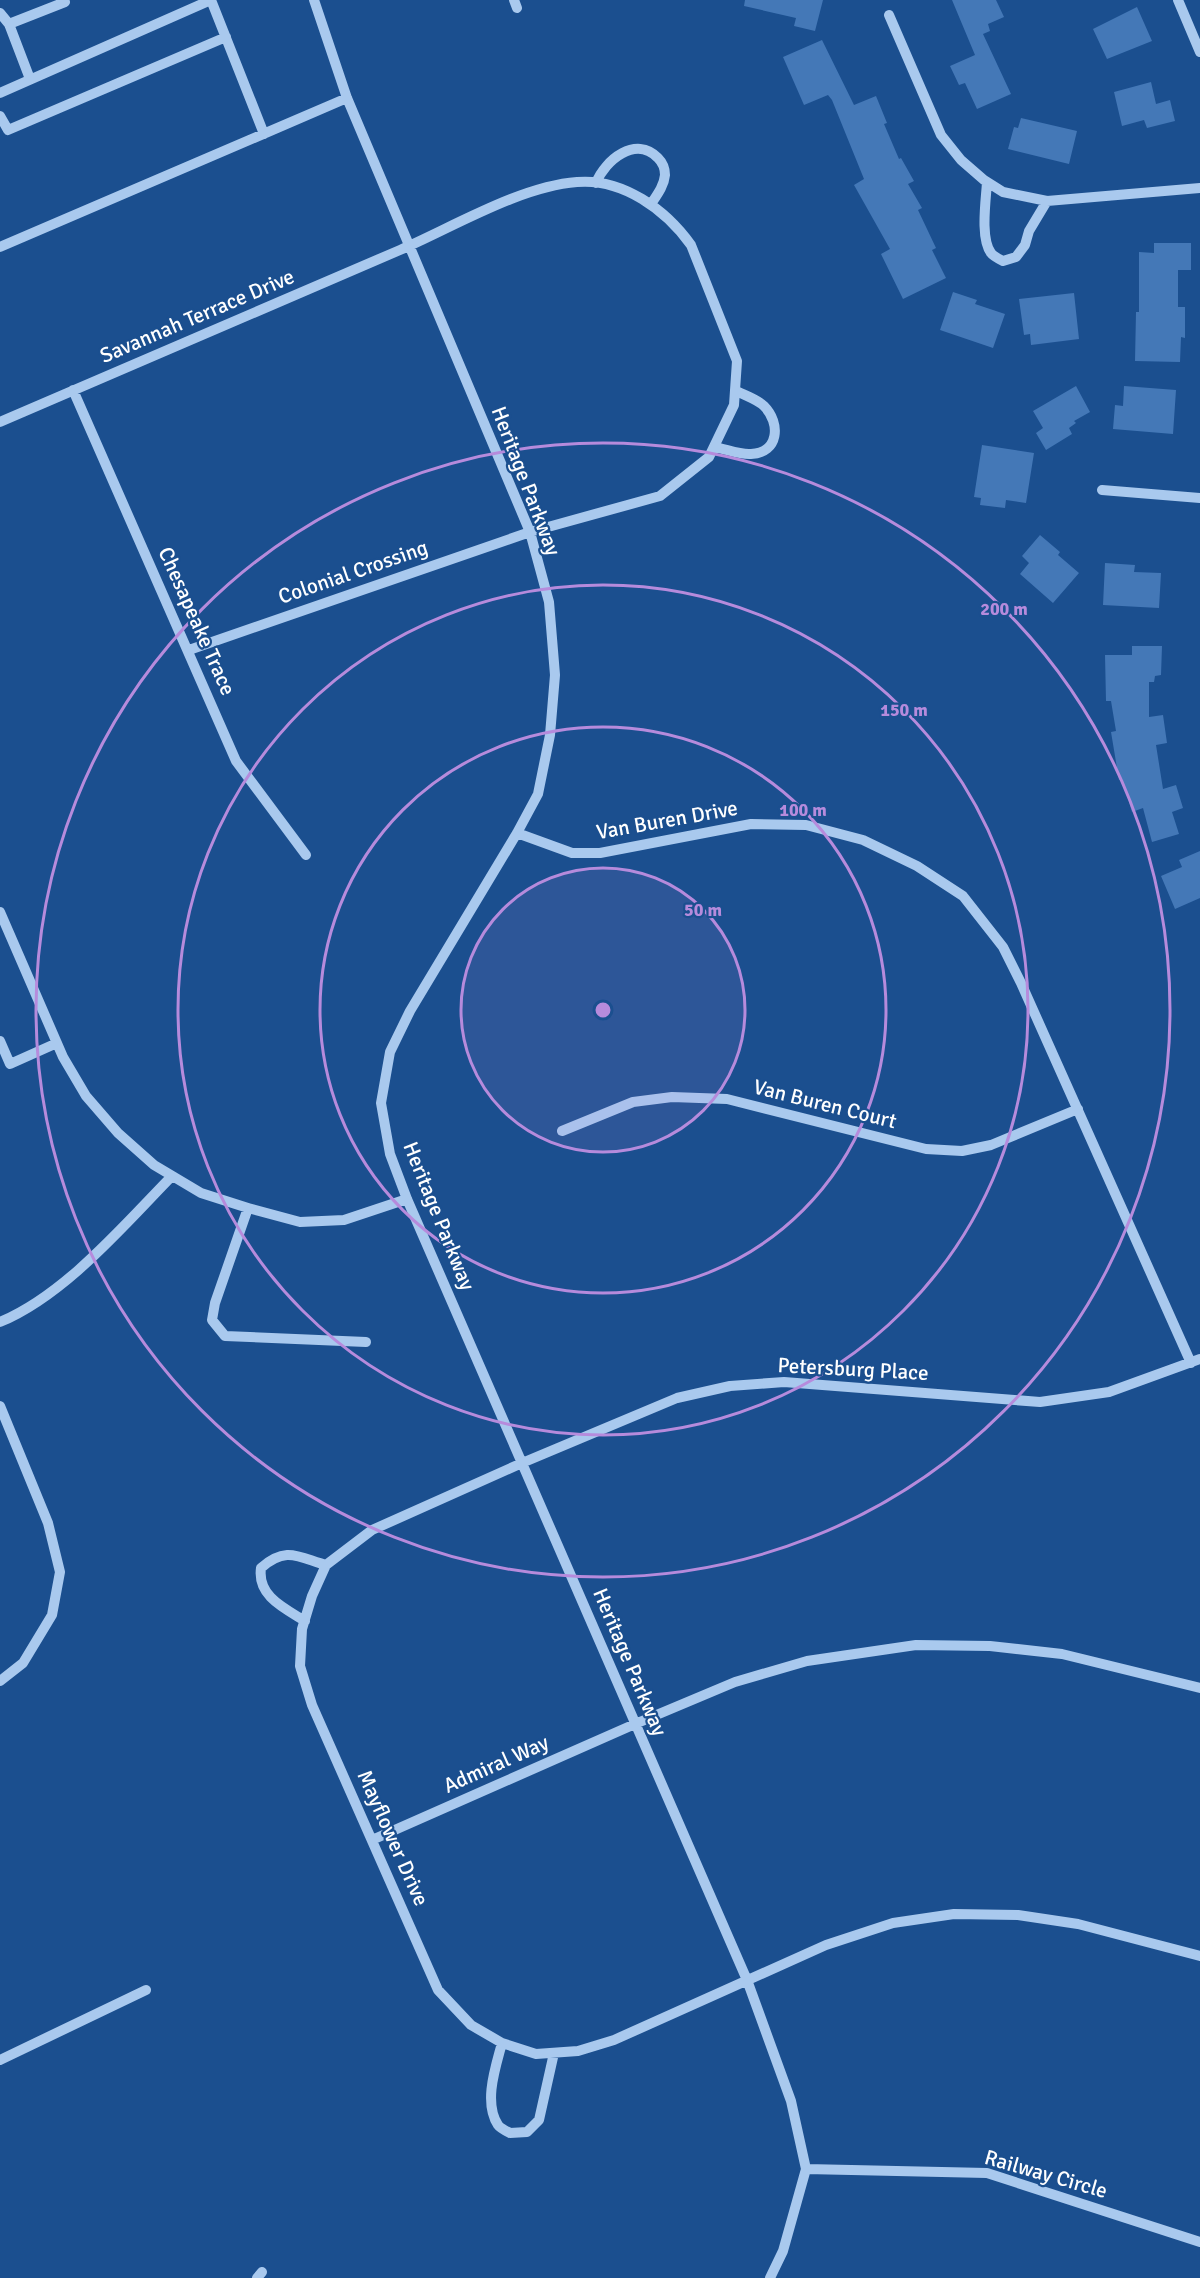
<svg xmlns="http://www.w3.org/2000/svg" width="1200" height="2278" viewBox="0 0 1200 2278" font-family="Signika,sans-serif">
<style>
.building{fill:#4478b7}
.lines{fill:none;stroke-linecap:round;stroke-linejoin:round}
.minor{stroke:#a9c9ee;stroke-width:10}
.ring{fill:none;stroke:#b68bdc;stroke-width:3}
.labels{text-anchor:middle;stroke-width:4.5;stroke-linejoin:round;paint-order:stroke}
.street-label{font-size:21px;fill:#fff;stroke:#1b4f8f}
.centre{fill:#b68bdc;stroke:#1b4f8f;stroke-width:3}
.ring-label{font-size:18px;text-anchor:middle;font-weight:bold;fill:#b68bdc;stroke:#1b4f8f;stroke-width:4.5;stroke-linejoin:round;paint-order:stroke}
</style>
<rect width="100%" height="100%" fill="#1b4f8f"/>
<path class="building" d="M745 0H823L815 31 794 26 796 18 744 6Z
M952 0H996L1004 17 988 24 990 31 983 34 1011 94 977 109 965 83 959 85 950 66 975 55Z
M1137 7 1152 41 1107 59 1093 29Z
M822 40 854 105 876 96 887 123 884 124 899 159 901 158 914 181 908 184 922 208 918 210 936 248 932 250 946 278 903 299 881 254 890 249 854 185 864 179 832 100 828 95 804 105 783 57Z
M1151 82 1156 104 1170 100 1175 121 1147 128 1144 120 1122 126 1114 92Z
M1021 118 1077 131 1069 164 1008 149 1014 127 1018 128Z
M1154 243H1191V270H1178V307H1185V338L1181 337 1180 362 1135 361 1136 312H1139V252L1154 253Z
M953 292 977 300 975 304 1005 314 993 348 940 330Z
M1074 293 1079 339 1031 345 1030 334 1024 335 1019 299Z
M1076 386 1090 412 1074 421 1076 423 1069 428 1072 434 1046 450 1036 433 1043 428 1033 411Z
M1124 386 1176 390 1173 434 1113 429 1115 405 1123 406Z
M982 445 1034 453 1026 503 1006 500 1005 508 980 505 981 498 974 497Z
M1040 535 1060 552 1058 555 1079 573 1053 603 1020 574 1029 563 1022 556Z
M1105 563 1135 565 1134 572 1161 573 1159 608 1103 605Z
M1132 646H1162L1161 675 1155 676 1154 682H1149V717L1163 715 1167 743 1156 745 1163 789 1176 785 1183 808 1172 812 1179 834 1152 842 1143 808 1132 812 1122 779 1119 780 1111 732 1116 731 1111 701H1106L1105 655H1132Z
M1200 851V898L1175 909 1161 876 1182 867 1179 860Z"/>
<g class="lines">
<path class="minor" d="M211 0 264 134
M314 0 347 98 530 532 549 602 555 675 550 735 538 794 517 833 410 1011 390 1052 381 1103 390 1154 407 1199 747 1980 791 2101 806 2169 783 2251 770 2278
M514 0 517 8
M1178 0 1200 52
M0 13 9 24 65 2
M889 15 941 135 961 160 984 180 1003 192 1047 201 1200 188
M9 24 30 79
M0 93 211 0
M0 116 8 130 226 37
M987 182C986 200 980 238 991 253 993 256 999 259 1003 261L1016 257 1025 245 1029 231 1047 201
M596 183C605 160 636 135 658 158 662 162 665 169 665 175 664 186 657 195 651 204
M0 247 347 98
M73 390 236 761 306 855
M0 422C134 365 267 307 400 250 453 227 521 186 577 182 623 178 666 210 691 245L737 361 734 405 709 457 660 496 530 532 189 650
M714 447C726 449 740 455 751 454 779 453 781 423 764 406 757 399 743 395 735 390
M1102 490 1200 498
M517 833 572 853H600L751 824 806 825 863 840 917 866 963 896 1003 947 1021 983 1191 1363
M0 912 63 1057 86 1096 118 1133 154 1165 201 1193 248 1208 300 1222 344 1220 407 1199
M0 1041 10 1064 57 1043
M562 1131 633 1102 672 1097 727 1099 926 1149 962 1151 991 1145 1078 1109
M248 1208 215 1303 212 1320 225 1336 366 1342
M0 1322C65 1295 123 1226 172 1176
M1200 1359 1109 1392 1040 1402 784 1382 730 1386 677 1398 522 1463 372 1530 326 1565 312 1596 302 1629 300 1666 312 1705 438 1990 471 2025 502 2043 536 2054 578 2051 614 2040 826 1945 893 1923 954 1914 1018 1915 1078 1924 1200 1956
M0 1406 48 1523 60 1572 52 1615 23 1663 0 1681
M305 1621C284 1608 257 1596 261 1568 286 1546 298 1557 326 1565
M372 1840 635 1724 735 1682 807 1661 916 1645 990 1646 1062 1654 1200 1688
M502 2043C496 2066 483 2102 498 2125 500 2128 506 2131 510 2133L527 2132 539 2120 554 2053
M0 2060 146 1990
M806 2169 987 2173 1200 2242
M257 2278 262 2272"/>
</g>
<circle cx="603" cy="1010" r="142" fill="#b68bdc" fill-opacity=".12"/>
<g class="ring">
<circle cx="603" cy="1010" r="142"/>
<circle cx="603" cy="1010" r="283"/>
<circle cx="603" cy="1010" r="425"/>
<circle cx="603" cy="1010" r="567"/>
</g>
<g class="labels">
<g class="street-label">
<text transform="translate(197 316) rotate(-23)" y="7">Savannah Terrace Drive</text>
<text transform="translate(526 481) rotate(69)" y="7">Heritage Parkway</text>
<text transform="translate(353 572) rotate(-19)" y="7">Colonial Crossing</text>
<text transform="translate(197 621) rotate(66)" y="7">Chesapeake Trace</text>
<text transform="translate(667 820) rotate(-10)" y="7">Van Buren Drive</text>
<text transform="translate(825 1104) rotate(14)" y="7">Van Buren Court</text>
<text transform="translate(439 1216) rotate(68)" y="7">Heritage Parkway</text>
<text transform="translate(853 1369) rotate(3)" y="7">Petersburg Place</text>
<text transform="translate(630 1662) rotate(67)" y="7">Heritage Parkway</text>
<text transform="translate(496 1764) rotate(-24)" y="7">Admiral Way</text>
<text transform="translate(393 1838) rotate(66)" y="7">Mayflower Drive</text>
<text transform="translate(1046 2174) rotate(16)" y="7">Railway Circle</text>
</g>
</g>
<circle cx="603" cy="1010" r="9" class="centre"/>
<g class="ring-label">
<text x="1004" y="615">200 m</text>
<text x="904" y="716">150 m</text>
<text x="803" y="816">100 m</text>
<text x="703" y="916">50 m</text>
</g>
</svg>
